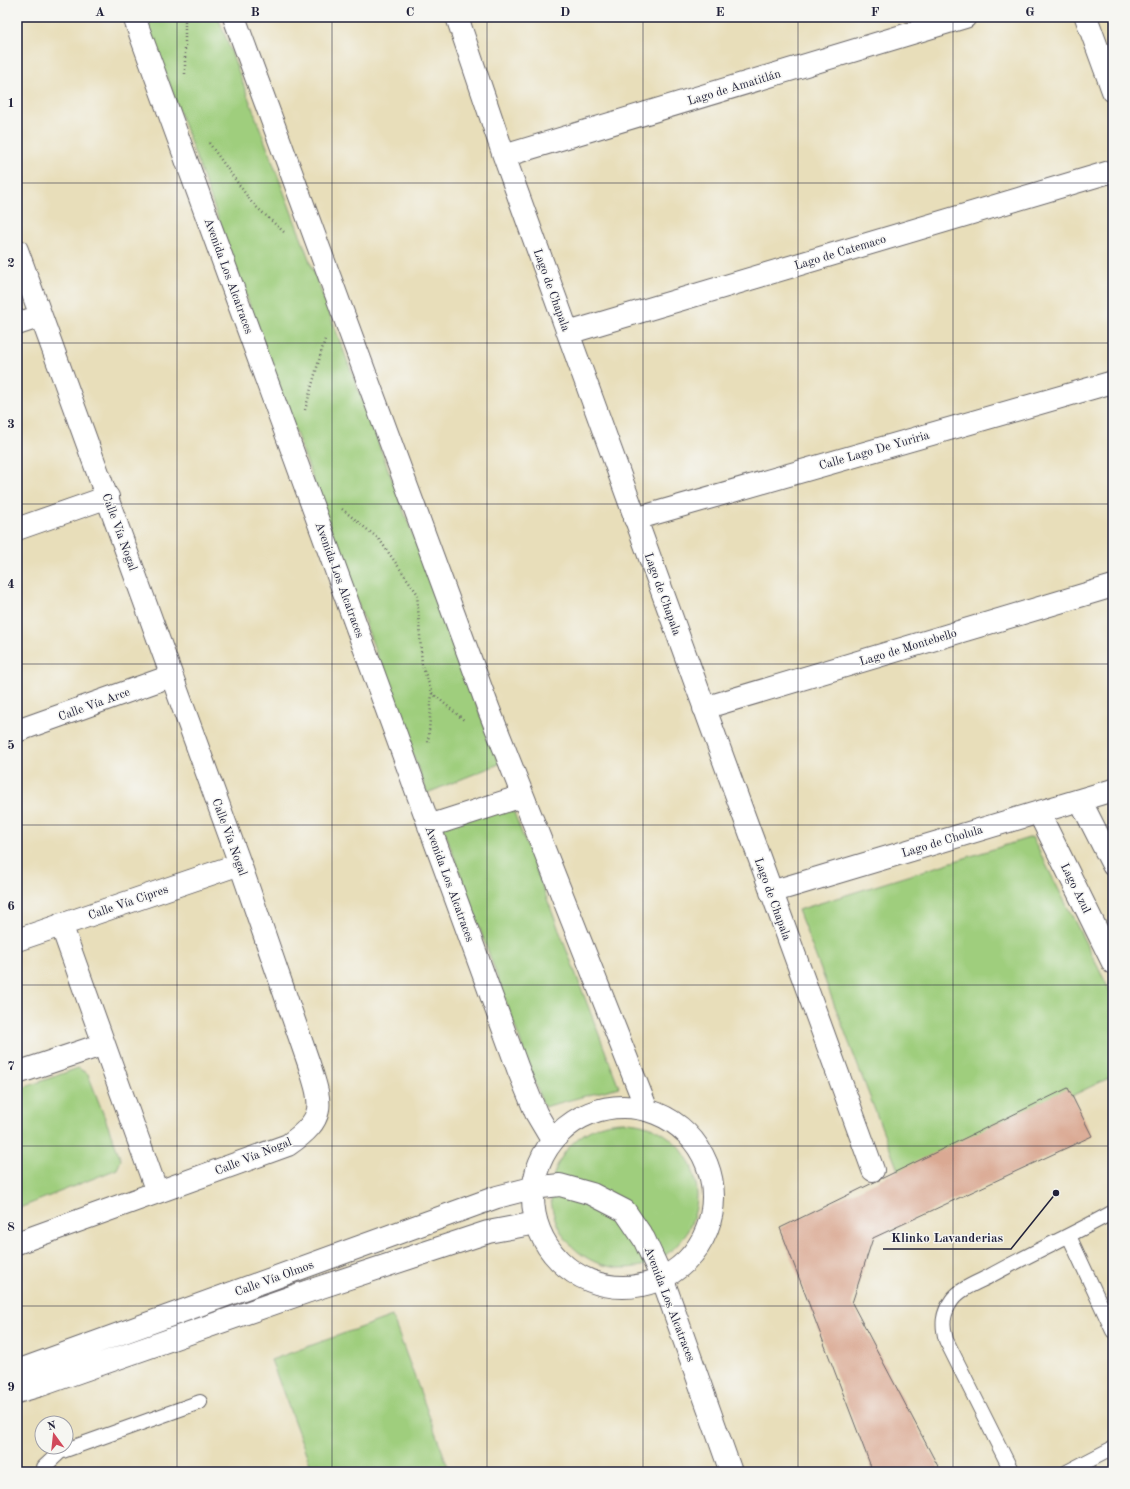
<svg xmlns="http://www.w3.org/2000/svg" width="1130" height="1489" viewBox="0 0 1130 1489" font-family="'Old Standard TT',serif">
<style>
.green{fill:#9fce7d;stroke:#60785c}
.building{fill:#daa993}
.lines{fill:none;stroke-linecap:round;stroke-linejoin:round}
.lane-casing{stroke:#676467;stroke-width:16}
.street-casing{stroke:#676467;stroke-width:24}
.path{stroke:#676467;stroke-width:2.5;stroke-dasharray:1 3;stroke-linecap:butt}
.lane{stroke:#fff;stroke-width:14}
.street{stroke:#fff;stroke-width:22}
.grid{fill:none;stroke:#22223b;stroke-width:1;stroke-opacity:0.55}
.labels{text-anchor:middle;stroke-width:3;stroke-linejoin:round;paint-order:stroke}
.street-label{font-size:12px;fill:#22223b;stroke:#f6f6f2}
.leader{fill:none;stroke:#22223b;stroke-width:1.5}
.callout-dot{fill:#22223b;stroke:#f6f6f2;stroke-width:1.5}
.callout-label{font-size:13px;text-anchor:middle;font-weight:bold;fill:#22223b;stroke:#f6f6f2;stroke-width:3;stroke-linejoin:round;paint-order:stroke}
.neatline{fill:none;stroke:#22223b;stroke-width:1.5}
.grid-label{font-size:13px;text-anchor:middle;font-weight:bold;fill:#22223b}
</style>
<rect width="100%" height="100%" fill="#f6f6f2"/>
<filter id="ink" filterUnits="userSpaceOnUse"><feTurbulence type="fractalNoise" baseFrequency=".025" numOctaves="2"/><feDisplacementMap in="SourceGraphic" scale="8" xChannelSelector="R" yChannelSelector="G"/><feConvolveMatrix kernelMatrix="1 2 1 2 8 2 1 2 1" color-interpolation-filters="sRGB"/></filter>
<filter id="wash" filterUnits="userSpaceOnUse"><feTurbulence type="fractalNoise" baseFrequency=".012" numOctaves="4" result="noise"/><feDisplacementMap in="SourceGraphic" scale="16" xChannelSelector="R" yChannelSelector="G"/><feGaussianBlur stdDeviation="0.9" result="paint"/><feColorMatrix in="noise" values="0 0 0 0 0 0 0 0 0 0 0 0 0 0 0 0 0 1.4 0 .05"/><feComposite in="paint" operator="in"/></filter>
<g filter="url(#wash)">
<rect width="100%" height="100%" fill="#e8deba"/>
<path class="green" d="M145 17H218L499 764 427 793Z
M510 802 619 1087 544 1107 443 826Z
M1032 837 1113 997V1076L901 1178 798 910Z
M78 1068 88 1074 121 1160 117 1169 17 1209V1090Z
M551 1195a73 73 0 1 1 146 0a73 73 0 1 1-146 0Z
M392 1316 450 1472H313L271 1360Z"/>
<g id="blocks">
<path class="building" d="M1068 1088 1092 1136 873 1238 852 1303 941 1472H873L780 1228Z"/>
</g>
</g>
<g filter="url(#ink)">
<use href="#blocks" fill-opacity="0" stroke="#676467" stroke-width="1"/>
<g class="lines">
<defs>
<path id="lane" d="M1069 1236 1113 1331
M44 1472V1467L60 1452 200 1402
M1012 1472 946 1340C942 1325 942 1314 952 1300 960 1289 976 1283 988 1277 1029 1254 1072 1235 1113 1212
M1067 1472 1113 1448"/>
<path id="street" d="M134 17 518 1069 536 1113 552 1140
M234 17 489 710 647 1110
M457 17 504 156 568 333 873 1170
M1086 17 1113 91
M504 156 965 17
M17 250 240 864 309 1064C322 1105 327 1118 288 1145L17 1243
M17 324 41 316
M568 333 1113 171
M635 519 1113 382
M17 529 108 497
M704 708 1113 586
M17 731 171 676
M1080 800 1113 865
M1039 813 1113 963
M429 826 522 796
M771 892 1113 790
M61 924 157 1192
M17 940 240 864
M17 1073 104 1044
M533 1197a90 90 0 1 1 180 0a90 90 0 1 1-180 0Z
M17 1371 497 1197 532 1188 560 1185 592 1194 625 1211 644 1239 663 1280 731 1472
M17 1392 41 1385 306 1292 488 1232 536 1223"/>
</defs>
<use href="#lane" class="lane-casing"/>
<use href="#street" class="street-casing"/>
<path class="path" d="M185 78V17
M209 143 252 203 285 233
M305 410 325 339
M342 509 379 539 417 593 422 665 432 692 428 744
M432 693 465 721"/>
<use href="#lane" class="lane"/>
<use href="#street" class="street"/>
</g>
</g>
<path class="grid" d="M177 17V1472M332 17V1472M487 17V1472M643 17V1472M798 17V1472M953 17V1472M17 183H1113M17 343H1113M17 504H1113M17 664H1113M17 825H1113M17 985H1113M17 1146H1113M17 1306H1113"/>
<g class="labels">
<g class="street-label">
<text transform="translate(734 87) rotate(-17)" y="4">Lago de Amatitlán</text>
<text transform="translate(840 252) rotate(-17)" y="4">Lago de Catemaco</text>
<text transform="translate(229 276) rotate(70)" y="4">Avenida Los Alcatraces</text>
<text transform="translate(552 290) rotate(70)" y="4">Lago de Chapala</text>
<text transform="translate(874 450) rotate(-16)" y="4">Calle Lago De Yuriria</text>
<text transform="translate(120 532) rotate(70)" y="4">Calle Vía Nogal</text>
<text transform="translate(340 580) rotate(70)" y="4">Avenida Los Alcatraces</text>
<text transform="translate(663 594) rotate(70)" y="4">Lago de Chapala</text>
<text transform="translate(908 647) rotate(-17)" y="4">Lago de Montebello</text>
<text transform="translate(94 704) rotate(-20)" y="4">Calle Vía Arce</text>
<text transform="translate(230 837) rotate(70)" y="4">Calle Vía Nogal</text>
<text transform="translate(942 841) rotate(-17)" y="4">Lago de Cholula</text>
<text transform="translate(450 884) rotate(70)" y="4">Avenida Los Alcatraces</text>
<text transform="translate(1076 888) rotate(64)" y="4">Lago Azul</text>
<text transform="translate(773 899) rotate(70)" y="4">Lago de Chapala</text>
<text transform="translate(128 902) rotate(-19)" y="4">Calle Vía Cipres</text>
<text transform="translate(253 1156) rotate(-22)" y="4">Calle Vía Nogal</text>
<text transform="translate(274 1278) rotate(-20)" y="4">Calle Vía Olmos</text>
<text transform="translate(670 1304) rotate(69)" y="4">Avenida Los Alcatraces</text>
</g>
</g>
<path class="leader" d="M1056 1193L1011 1249H883"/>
<circle class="callout-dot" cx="1056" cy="1193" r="4"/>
<g class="callout-label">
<text x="947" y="1242">Klinko Lavanderias</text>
</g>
<rect width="1130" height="1489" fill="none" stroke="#f6f6f2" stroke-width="44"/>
<g transform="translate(54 1435) rotate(345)"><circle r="19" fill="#f6f6f2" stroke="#a1a1a9"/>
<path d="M0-3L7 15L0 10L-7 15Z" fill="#d1495b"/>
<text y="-6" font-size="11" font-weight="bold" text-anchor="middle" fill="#22223b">N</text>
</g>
<rect x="22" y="22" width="1086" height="1445" class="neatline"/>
<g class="grid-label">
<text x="100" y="16">A</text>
<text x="255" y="16">B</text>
<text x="410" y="16">C</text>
<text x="565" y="16">D</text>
<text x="720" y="16">E</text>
<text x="875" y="16">F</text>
<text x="1030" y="16">G</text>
<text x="11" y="107">1</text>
<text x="11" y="267">2</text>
<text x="11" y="428">3</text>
<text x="11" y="588">4</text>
<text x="11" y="749">5</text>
<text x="11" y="910">6</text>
<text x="11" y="1070">7</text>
<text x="11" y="1231">8</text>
<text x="11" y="1391">9</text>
</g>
</svg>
